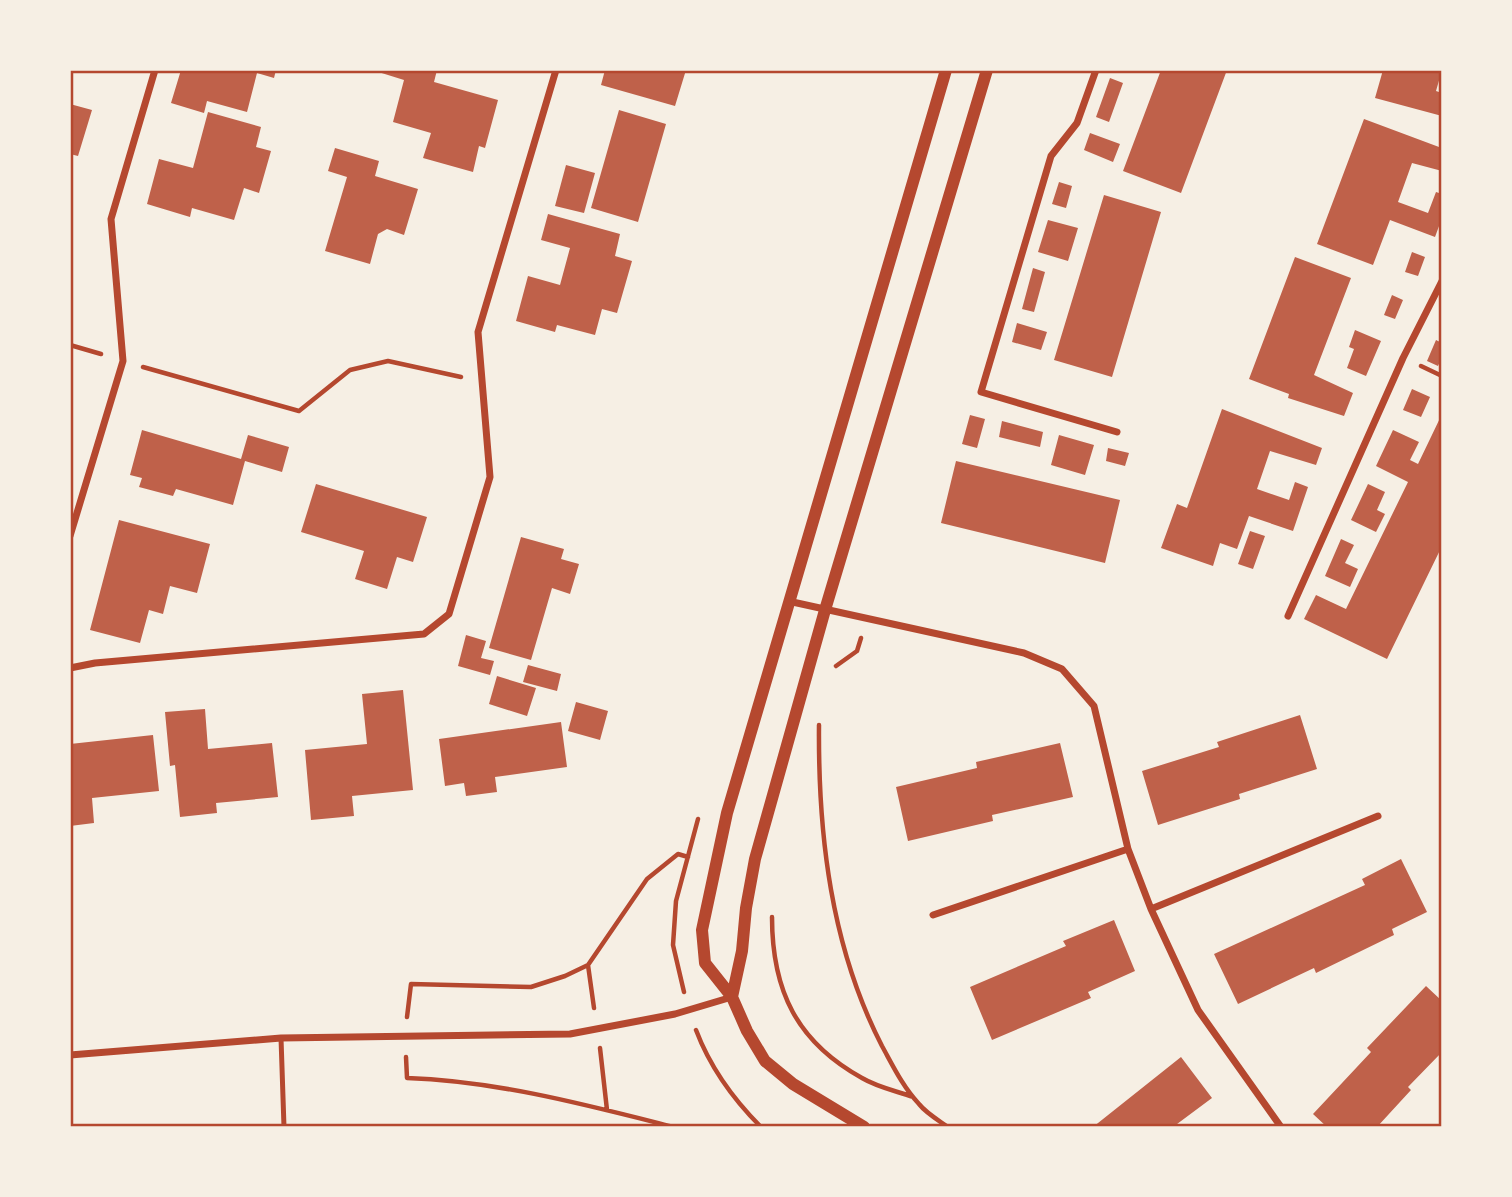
<svg xmlns="http://www.w3.org/2000/svg" width="1512" height="1197" viewBox="0 0 1512 1197" font-family="Arial,sans-serif">
<style>
.building{fill:#bf614a}
.lines{fill:none;stroke-linecap:round;stroke-linejoin:round}
.path{stroke:#b5482f;stroke-width:4.5}
.service{stroke:#b5482f;stroke-width:5}
.minor{stroke:#b5482f;stroke-width:7}
.tertiary{stroke:#b5482f;stroke-width:12}
.neatline{fill:none;stroke:#b5482f;stroke-width:2.5}
</style>
<rect width="100%" height="100%" fill="#f6efe4"/>
<path class="building" d="M181 70H276L274 78 257 73 247 112 207 101 204 113 171 103Z
M372 70H437L434 82 498 100 485 148 479 146 473 172 423 158 431 133 393 122 404 80Z
M605 70H686L675 106 601 85Z
M1161 70H1227L1181 193 1123 171Z
M1383 70H1442L1436 91 1442 93V116L1375 98Z
M1110 78 1123 83 1109 122 1096 117Z
M70 104 92 110 78 156 70 154Z
M619 110 666 124 638 222 591 208Z
M208 112 261 127 256 147 271 151 259 193 244 188 234 220 192 208 190 217 147 204 159 159 193 168Z
M1364 119 1439 147 1442 151V171L1412 163 1398 202 1428 213 1436 192 1442 194V218L1435 237 1390 220 1373 265 1317 244Z
M1090 133 1120 144 1113 162 1084 150Z
M335 148 379 161 375 176 418 189 404 235 387 229 378 234 370 264 325 251 347 177 328 171Z
M566 165 595 173 584 213 555 206Z
M1059 182 1072 186 1066 208 1052 204Z
M1104 195 1161 212 1112 377 1054 360Z
M548 214 620 234 615 256 632 261 617 313 602 309 595 335 557 325 555 332 516 321 528 276 560 285 570 248 541 240Z
M1048 220 1078 228 1068 261 1038 252Z
M1412 252 1425 257 1418 276 1405 272Z
M1295 257 1351 278 1314 375 1353 393 1344 416 1288 398 1289 394 1249 379Z
M1033 268 1045 272 1034 312 1022 309Z
M1392 295 1403 300 1395 319 1384 315Z
M1017 323 1047 332 1041 350 1012 342Z
M1355 330 1381 341 1366 376 1347 368 1354 349 1349 347Z
M1436 340 1442 343V357L1438 366 1427 361Z
M1412 389 1430 397 1421 417 1403 410Z
M1222 409 1322 448 1316 465 1270 451 1257 489 1289 500 1295 482 1308 487 1293 531 1249 516 1237 549 1220 543 1213 566 1161 548 1177 504 1187 508Z
M1442 414V546L1387 659 1304 619 1316 595 1346 609 1408 482 1376 466 1393 430 1419 442 1410 460 1418 464Z
M970 415 985 419 977 448 962 444Z
M1002 421 1043 432 1040 447 999 437Z
M142 430 241 459 248 435 289 447 282 472 245 461 233 505 176 489 173 496 139 487 142 478 130 475Z
M1059 435 1094 445 1085 475 1051 465Z
M1108 448 1129 453 1125 466 1106 461Z
M956 461 1120 500 1105 563 941 523Z
M316 484 427 517 413 562 397 557 387 589 355 579 364 551 301 532Z
M1368 484 1385 492 1377 510 1385 514 1376 532 1351 520Z
M119 520 210 544 197 593 170 586 163 614 149 610 140 643 90 630Z
M1250 531 1265 536 1253 569 1238 564Z
M521 537 564 549 561 559 579 564 570 594 552 588 531 660 489 648Z
M1341 539 1354 545 1345 563 1358 569 1350 587 1325 576Z
M466 635 486 641 481 658 494 661 490 675 458 666Z
M528 665 561 674 557 691 523 682Z
M497 676 536 688 527 716 489 704Z
M403 690 413 790 352 796 354 816 311 820 305 750 367 744 362 694Z
M576 702 608 711 600 740 568 731Z
M205 709 208 749 272 743 278 797 216 803 217 813 180 817 175 765 170 766 165 712Z
M1300 715 1317 769 1239 794 1240 799 1158 825 1142 771 1219 747 1217 742Z
M561 722 567 767 495 777 497 792 466 796 464 783 445 786 439 739Z
M153 735 159 791 92 798 94 823 70 826V744Z
M1060 743 1073 797 992 815 993 821 908 841 896 787 977 768 976 762Z
M1401 859 1427 912 1392 929 1394 935 1316 973 1314 968 1238 1004 1214 954 1365 885 1362 879Z
M1114 920 1135 971 1088 992 1091 998 992 1040 970 987 1066 946 1063 941Z
M1426 986 1442 1001V1052L1408 1087 1411 1090 1377 1127H1327L1313 1114 1371 1052 1367 1048Z
M1181 1057 1212 1098 1173 1127H1093Z"/>
<g class="lines">
<path class="path" d="M70 345 101 354
M1421 366 1442 376
M143 367 299 411 350 370 388 361 461 377
M836 666 857 651 861 638
M819 725C818 835 831 947 882 1046 893 1066 903 1087 919 1104 926 1113 938 1120 948 1127
M772 917C772 991 797 1042 862 1078 877 1087 896 1091 913 1097
M588 965 594 1008
M684 992 673 945 676 901 698 819
M407 1017 411 984 531 987 565 976 588 965 647 879 678 854 688 857
M696 1030C710 1067 733 1099 761 1127
M600 1048 607 1110
M406 1057 407 1078C497 1081 587 1105 674 1127"/>
<path class="service" d="M281 1038 284 1127"/>
<path class="minor" d="M1096 70 1077 123 1051 156 981 392 1117 432
M70 536 123 361 111 219 155 70
M788 601 1024 653 1062 669 1094 706 1128 849 1151 909 1198 1010 1281 1127
M1288 616 1403 358 1442 281
M70 668 95 663 424 634 449 614 490 477 478 332 556 70
M1151 909 1378 816
M933 915 1128 849
M70 1055 281 1038 570 1034 675 1014 732 997"/>
<path class="tertiary" d="M732 997 742 951 746 908 755 859 825 610 987 70
M864 1127 793 1084 765 1061 747 1031 732 997 705 963 702 930 727 813 946 70"/>
</g>
<rect width="1512" height="1197" fill="none" stroke="#f6efe4" stroke-width="144"/>
<rect x="72" y="72" width="1368" height="1053" class="neatline"/>
</svg>
